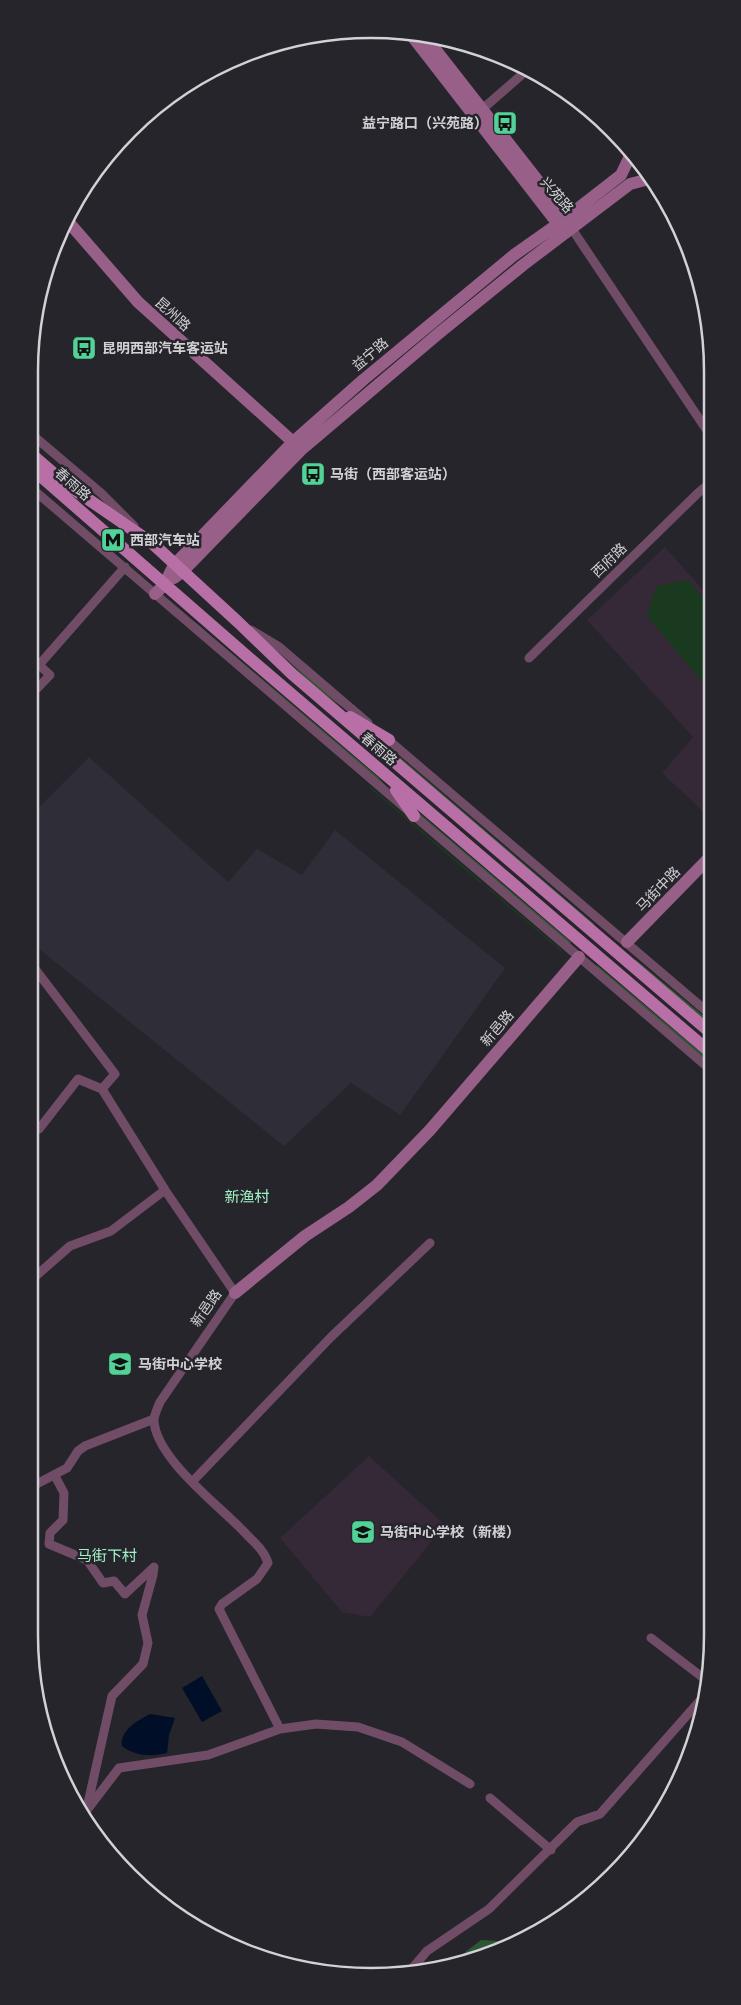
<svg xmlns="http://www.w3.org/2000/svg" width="741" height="2005" viewBox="0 0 741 2005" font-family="Roboto,'Noto Sans SC',sans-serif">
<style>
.built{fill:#2e2d38}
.education{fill:#352937}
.green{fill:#1a3a1f}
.forest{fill:#2d5733}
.water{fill:#000e28}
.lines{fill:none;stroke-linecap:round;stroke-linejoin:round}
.street{stroke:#704c66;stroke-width:9}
.secondary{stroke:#986089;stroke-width:12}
.primary{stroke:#b86fa5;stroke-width:12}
.labels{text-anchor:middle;stroke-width:5;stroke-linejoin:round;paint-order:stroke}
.poi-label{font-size:14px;font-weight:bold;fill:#d2d1d5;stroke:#26252b;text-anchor:start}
.street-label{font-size:14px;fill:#d2d1d5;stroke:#26252b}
.neighbourhood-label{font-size:15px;fill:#a0f1c6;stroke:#26252b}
.rim{fill:none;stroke:#d2d1d5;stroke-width:2.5}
</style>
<rect width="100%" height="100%" fill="#26252b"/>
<path class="built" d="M89 757 228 882 257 849 302 875 335 830 505 968 400 1115 351 1083 284 1146 29 941V817Z"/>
<path class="education" d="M665 547 710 598V818L662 773 693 737 587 620Z
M369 1456 445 1525 370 1617 342 1612 280 1538Z"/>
<path class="green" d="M688 580 710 606V685H705L647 616 656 586Z
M370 786 481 881 480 883 369 787Z
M488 887 564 952 563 953 487 888Z"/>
<path class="forest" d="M195 622 378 777 389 790 193 623Z
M283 655 347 710C323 695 302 676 283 655Z
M372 736 387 746 594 924 592 925Z
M418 812 571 942 570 945 417 813Z
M636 960 711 1022V1028L635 961Z
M597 965 711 1061V1067L595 968Z
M481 1940 516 1942 502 1950 446 1967Z"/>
<path class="water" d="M202 1676 222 1711 202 1722 182 1688Z
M150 1714 175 1718 169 1735 167 1753C151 1757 135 1756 122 1746 120 1730 137 1721 150 1714Z"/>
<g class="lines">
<path class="street" d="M479 112 526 71
M572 229 710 435
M29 432 102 494 134 526
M29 486 711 1070
M251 630 278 646 368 723
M529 658 698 493 710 483
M29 697 50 675 39 665 125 567
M386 738 711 1015
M29 961 115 1074 102 1089
M39 1129 78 1079 102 1089 165 1190 235 1293 160 1402C158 1407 154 1415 154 1420 155 1459 223 1508 248 1536 256 1544 265 1552 268 1563L257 1579 222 1604 219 1609 280 1729
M29 1282 70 1246 111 1231 165 1190
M55 1476 64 1493 63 1520 50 1533 49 1544 87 1560 103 1583 114 1581 125 1594 154 1567 153 1575 142 1615 148 1643 143 1664 112 1696 86 1812
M192 1482 331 1337 430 1243
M29 1488 67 1468 78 1451 85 1446 154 1419
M651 1638 706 1680
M490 1798 551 1850
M87 1810 119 1768 208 1755 280 1729 316 1724 358 1727 402 1742 470 1784
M410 1971 427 1951 489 1909 577 1822 600 1814 704 1696"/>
<path class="secondary" d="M409 32 558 224 565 226
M424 35 567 218 570 224
M65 218 138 302 293 442
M174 578 182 572 301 450 438 334 523 265 630 184 649 179
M155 594 164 585 174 565 293 442 363 380 514 255 558 224 621 175 632 152
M627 942 710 857
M235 1293 305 1236 349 1207 377 1185 430 1130 579 957"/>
<path class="primary" d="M29 452 66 484 152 543 238 622 292 674 711 1033
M29 466 248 657 711 1053
M350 717 389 740
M396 790 414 816"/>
</g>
<defs>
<symbol id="bus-square" viewBox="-11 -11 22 22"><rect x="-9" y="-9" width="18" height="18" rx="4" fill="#51d398" stroke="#26252b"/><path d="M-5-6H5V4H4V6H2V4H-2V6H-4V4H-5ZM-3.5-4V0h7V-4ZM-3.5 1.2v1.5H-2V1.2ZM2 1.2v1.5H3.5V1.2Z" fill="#111"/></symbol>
<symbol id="metro-square" viewBox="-11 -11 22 22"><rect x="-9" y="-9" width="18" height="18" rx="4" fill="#51d398" stroke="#26252b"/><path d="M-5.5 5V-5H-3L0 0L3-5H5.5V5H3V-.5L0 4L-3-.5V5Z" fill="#111"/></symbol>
<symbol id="school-square" viewBox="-11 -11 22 22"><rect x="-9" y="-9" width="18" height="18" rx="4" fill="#51d398" stroke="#26252b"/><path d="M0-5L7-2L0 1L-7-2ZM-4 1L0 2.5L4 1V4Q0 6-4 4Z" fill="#111"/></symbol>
</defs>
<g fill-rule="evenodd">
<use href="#bus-square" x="491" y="109" width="28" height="28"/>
<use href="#bus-square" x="70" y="334" width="28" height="28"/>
<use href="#bus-square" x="299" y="460" width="28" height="28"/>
<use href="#metro-square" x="99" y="526" width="28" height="28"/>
<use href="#school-square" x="106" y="1350" width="28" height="28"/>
<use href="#school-square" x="349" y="1518" width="28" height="28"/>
</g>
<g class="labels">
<g class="poi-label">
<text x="488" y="128" text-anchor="end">益宁路口（兴苑路）</text>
<text x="102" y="353">昆明西部汽车客运站</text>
<text x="330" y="479">马街（西部客运站）</text>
<text x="130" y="545">西部汽车站</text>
<text x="138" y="1369">马街中心学校</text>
<text x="380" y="1537">马街中心学校（新楼）</text>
</g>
<g class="street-label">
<text transform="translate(557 195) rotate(49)" y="5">兴苑路</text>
<text transform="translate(173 314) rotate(42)" y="5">昆州路</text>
<text transform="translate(370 354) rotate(-40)" y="5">益宁路</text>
<text transform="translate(73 484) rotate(41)" y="5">春雨路</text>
<text transform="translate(609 560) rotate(-44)" y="5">西府路</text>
<text transform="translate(379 749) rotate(40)" y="5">春雨路</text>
<text transform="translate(658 889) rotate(-46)" y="5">马街中路</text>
<text transform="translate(497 1028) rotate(-49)" y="5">新邑路</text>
<text transform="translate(206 1308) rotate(-55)" y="5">新邑路</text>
</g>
<g class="neighbourhood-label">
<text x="247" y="1202">新渔村</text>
<text x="107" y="1561">马街下村</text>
</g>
</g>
<path d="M0 0H741V2005H0ZM371 38H371A333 333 0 0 1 704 371V1635A333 333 0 0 1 371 1968H371A333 333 0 0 1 38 1635V371A333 333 0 0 1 371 38Z" fill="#26252b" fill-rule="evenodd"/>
<path class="rim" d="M371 38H371A333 333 0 0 1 704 371V1635A333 333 0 0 1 371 1968H371A333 333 0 0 1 38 1635V371A333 333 0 0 1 371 38Z"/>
</svg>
